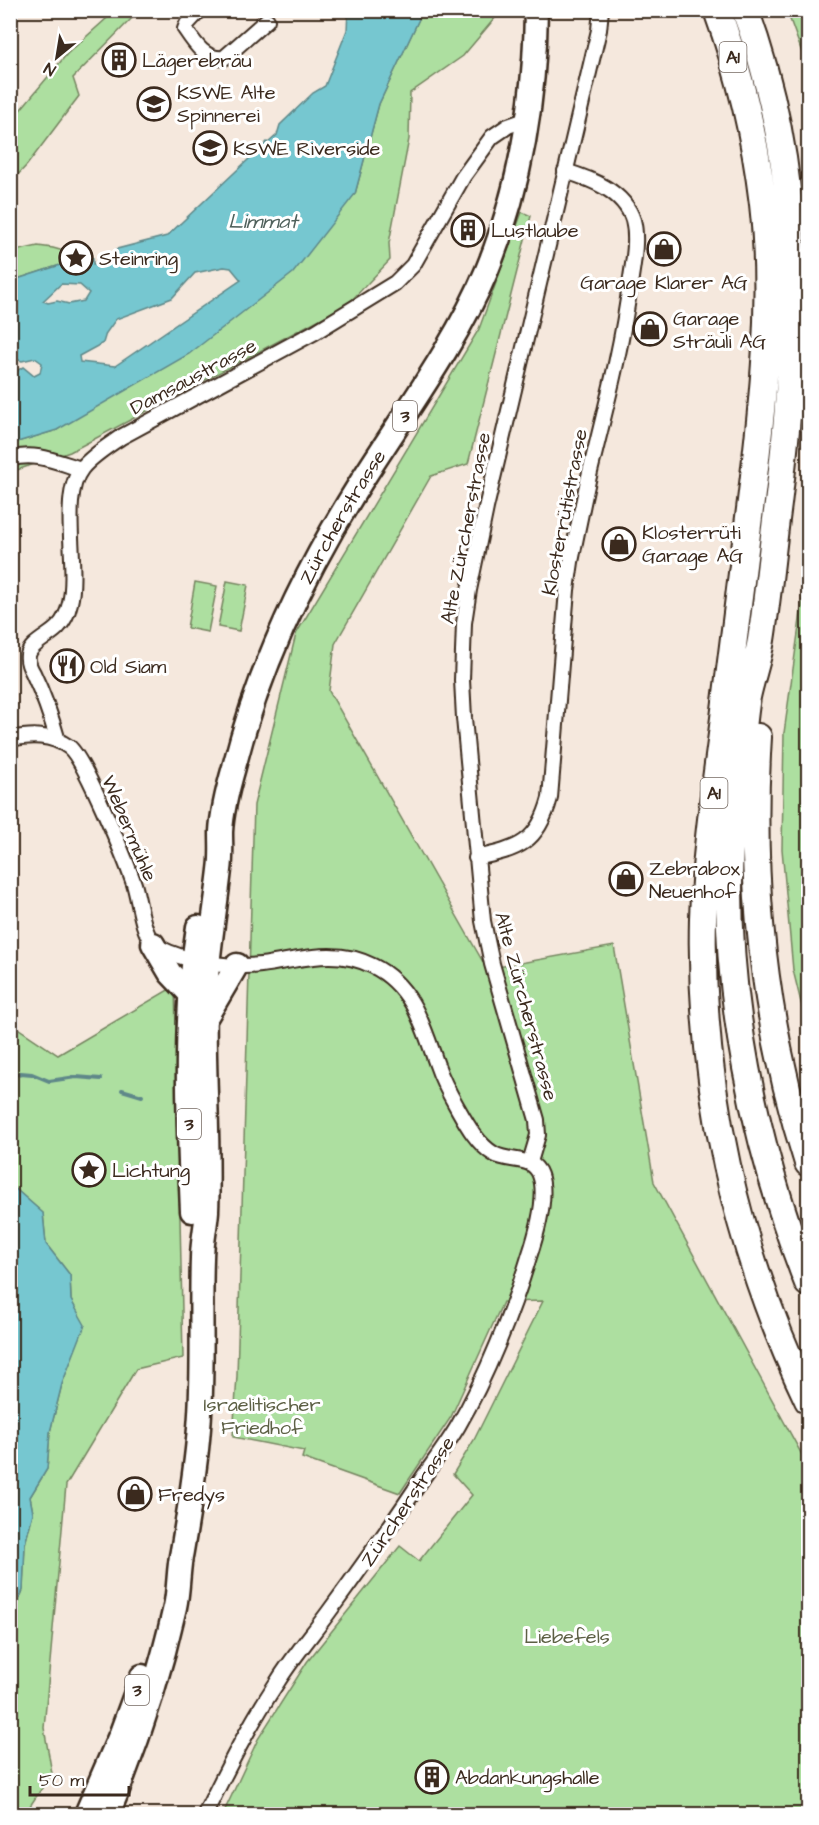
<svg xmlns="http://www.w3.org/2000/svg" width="819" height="1825" viewBox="0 0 819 1825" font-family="'Architects Daughter',sans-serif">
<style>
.green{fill:#addfa0;stroke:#74845f;stroke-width:1.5}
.water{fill:#76c7d0;stroke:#5e8889;stroke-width:1.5;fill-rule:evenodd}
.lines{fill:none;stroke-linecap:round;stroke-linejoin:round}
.stream{stroke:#5e8889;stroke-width:4}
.minor-casing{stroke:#3b2a1e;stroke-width:18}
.primary-casing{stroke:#3b2a1e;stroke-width:27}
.motorway-casing{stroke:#3b2a1e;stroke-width:30}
.minor{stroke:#fff;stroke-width:14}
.primary{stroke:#fff;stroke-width:22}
.motorway{stroke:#fff;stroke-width:26}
.labels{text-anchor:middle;stroke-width:6;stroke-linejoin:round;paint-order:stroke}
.shield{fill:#fff;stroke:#766a62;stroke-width:1.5}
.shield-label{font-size:18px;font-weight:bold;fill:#3b2a1e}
.poi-label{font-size:20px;fill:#3b2a1e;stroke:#fff;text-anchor:start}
.street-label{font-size:20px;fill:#3b2a1e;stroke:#fff}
.park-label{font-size:20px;fill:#5d6045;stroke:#fff}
.water-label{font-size:21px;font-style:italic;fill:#50615c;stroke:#fff}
</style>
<rect width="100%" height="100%" fill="#f5e8dd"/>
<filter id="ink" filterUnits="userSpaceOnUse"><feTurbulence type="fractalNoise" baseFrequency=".0167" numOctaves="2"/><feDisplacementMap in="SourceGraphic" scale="12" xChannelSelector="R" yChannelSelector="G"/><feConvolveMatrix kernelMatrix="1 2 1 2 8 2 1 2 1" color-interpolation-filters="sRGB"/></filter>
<g filter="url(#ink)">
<path class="green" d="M116 10 141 11 135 15 73 78 79 96 27 165 11 182V121L67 54Z
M418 11H493L495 18 463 56 410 93 409 139 389 243 390 260 348 304 70 452 11 472 10 444 57 430 355 194 379 104 419 19Z
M787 11H808V69Z
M522 212 531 216 468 464 431 476 335 644 329 691 487 969 614 946 654 1182 808 1466V1814H223L258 1739 307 1662 400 1546 419 1561 472 1495 453 1474 474 1440 543 1301 503 1302 451 1417 400 1493 302 1458 304 1451 233 1437 237 1376 254 805 296 634 479 329Z
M38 246 53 248 85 257 11 281 10 252Z
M808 518V1031L793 970 782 849 784 733 802 605Z
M227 581 248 585 239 631 218 627Z
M195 582 217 586 208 632 187 628Z
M175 986 183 1358 136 1369 66 1485 44 1728 52 1773 28 1809V1814H11L10 1648 16 1628 14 1613 23 1590 25 1544 33 1513 30 1497 47 1469 50 1432 62 1384 84 1325 71 1300 70 1275 46 1244 43 1213 11 1185 10 1023 58 1055Z"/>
<path class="water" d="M348 11H418L419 19 379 104 355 194 293 273 189 354 57 430 11 444V381L15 380 18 370 23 367 34 376 40 373 42 363 35 358 22 361 12 358 11 360V281L85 257 93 258V264H111L117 249 167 236 267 142 268 143 277 135 280 125 313 93 325 86 347 30ZM224 267 231 268 241 280 115 366 80 362 79 356 103 343 106 333 116 319 172 298 195 273ZM61 284 80 285 89 293 84 301 69 304 57 301 48 303 43 301Z
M11 1185 43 1213 46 1244 70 1275 71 1300 85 1325 62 1384 50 1432 47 1469 30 1497 33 1513 25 1544 23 1590 14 1613 16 1628 11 1648Z"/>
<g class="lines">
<path class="stream" d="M10 1077 21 1073 32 1074 49 1081 76 1077 101 1079
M122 1090 142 1096"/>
<defs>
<path id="minor" d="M200 10 187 24 185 29C195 44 205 60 224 58L267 20
M10 459C35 451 57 462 81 469
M10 739C31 735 51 734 69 747 84 758 126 861 134 884 139 900 142 930 152 942 157 948 164 950 171 953 198 964 233 968 261 965 300 960 336 947 373 966 413 986 423 1026 437 1065 442 1080 449 1093 457 1107 466 1123 477 1144 494 1154 510 1163 533 1155 540 1175 548 1197 536 1236 529 1257 513 1310 486 1378 458 1426 448 1443 436 1459 424 1476 393 1523 361 1568 328 1613 311 1636 293 1657 278 1681 250 1723 227 1769 205 1814
M58 741C51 716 44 696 33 673 30 668 27 661 28 655 31 643 50 636 58 627 64 621 68 612 70 603 79 566 59 496 82 468 93 455 108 446 121 437L315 332 395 283 413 265 463 177 492 137 508 126 528 119
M476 858C519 849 538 843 550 798L567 590 571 562C577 532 583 502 590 472 605 410 622 348 630 284 633 264 638 239 633 220 624 191 591 179 565 171
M530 1162 538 1135 537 1120 492 964 483 921 464 718 462 680 464 623 469 590 486 508 599 30 601 10"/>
<g id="primary">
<path d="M153 944 170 973 189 993"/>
<path d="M207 1016 237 965"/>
<path d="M192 1211C188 1116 183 1022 198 927"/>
<path d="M86 1814 121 1733 142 1676"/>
<path id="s1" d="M108 1814C136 1748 159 1678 175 1607 179 1589 178 1569 182 1551 189 1510 196 1469 199 1428 204 1371 200 1315 202 1258 202 1242 206 1226 207 1211 210 1141 203 1071 205 1002 207 958 215 914 220 870 222 857 221 845 221 832 222 810 228 788 234 767 260 664 305 571 361 482 405 412 455 346 487 270 521 187 535 100 536 10"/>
</g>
<path id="motorway" d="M717 10C740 73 755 137 763 204 774 303 763 403 751 501 741 579 732 657 722 734 714 795 705 857 703 918 699 1085 736 1250 808 1400
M745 10C806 175 799 333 778 504 772 549 768 595 761 640 758 659 751 678 747 697 744 714 743 731 741 748 737 780 732 813 730 845 723 995 754 1145 808 1283
M758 737C749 880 764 1026 808 1163"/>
</defs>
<use href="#minor" class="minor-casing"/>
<use href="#primary" class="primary-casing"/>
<use href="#motorway" class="motorway-casing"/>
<use href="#minor" class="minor"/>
<use href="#primary" class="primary"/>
<use href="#motorway" class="motorway"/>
</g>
</g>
<defs>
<symbol id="building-ring" viewBox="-11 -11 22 22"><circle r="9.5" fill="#fff" stroke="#3b2a1e" stroke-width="1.5"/><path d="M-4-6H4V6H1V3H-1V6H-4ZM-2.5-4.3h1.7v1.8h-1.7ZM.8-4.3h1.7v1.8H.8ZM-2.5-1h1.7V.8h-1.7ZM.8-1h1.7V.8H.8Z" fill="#3b2a1e"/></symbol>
<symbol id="school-ring" viewBox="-11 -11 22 22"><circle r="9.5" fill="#fff" stroke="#3b2a1e" stroke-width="1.5"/><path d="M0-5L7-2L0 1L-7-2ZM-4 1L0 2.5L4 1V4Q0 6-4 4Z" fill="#3b2a1e"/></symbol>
<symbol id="shop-ring" viewBox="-11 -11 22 22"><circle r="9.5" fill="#fff" stroke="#3b2a1e" stroke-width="1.5"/><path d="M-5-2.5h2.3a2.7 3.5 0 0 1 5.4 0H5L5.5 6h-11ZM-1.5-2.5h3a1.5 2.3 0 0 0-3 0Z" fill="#3b2a1e"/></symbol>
<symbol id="sight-ring" viewBox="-11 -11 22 22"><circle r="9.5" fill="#fff" stroke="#3b2a1e" stroke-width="1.5"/><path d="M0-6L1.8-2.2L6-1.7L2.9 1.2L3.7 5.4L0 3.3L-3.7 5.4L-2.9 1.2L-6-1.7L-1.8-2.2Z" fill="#3b2a1e"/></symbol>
<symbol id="restaurant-ring" viewBox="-11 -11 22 22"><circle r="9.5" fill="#fff" stroke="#3b2a1e" stroke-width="1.5"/><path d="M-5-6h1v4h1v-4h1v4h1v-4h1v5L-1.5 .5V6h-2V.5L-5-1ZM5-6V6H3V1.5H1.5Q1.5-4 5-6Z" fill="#3b2a1e"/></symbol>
</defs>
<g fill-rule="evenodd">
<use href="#building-ring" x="100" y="41" width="38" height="38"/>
<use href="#school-ring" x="135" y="85" width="38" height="38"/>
<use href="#school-ring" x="191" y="129" width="38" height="38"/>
<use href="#building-ring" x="449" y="211" width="38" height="38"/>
<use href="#shop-ring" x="645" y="230" width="38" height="38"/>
<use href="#sight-ring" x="57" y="239" width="38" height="38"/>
<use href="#shop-ring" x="631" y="310" width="38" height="38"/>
<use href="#shop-ring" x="600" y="525" width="38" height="38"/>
<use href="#restaurant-ring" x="48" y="647" width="38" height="38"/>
<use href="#shop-ring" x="607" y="860" width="38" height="38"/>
<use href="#sight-ring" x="70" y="1151" width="38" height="38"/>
<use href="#shop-ring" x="116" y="1475" width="38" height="38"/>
<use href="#building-ring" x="413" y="1758" width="38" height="38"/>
</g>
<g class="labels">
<g class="shield">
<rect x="719.5" y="42" width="27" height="30" rx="4.5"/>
<rect x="393" y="401" width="24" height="30" rx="4.5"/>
<rect x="700.5" y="778" width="27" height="30" rx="4.5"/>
<rect x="177" y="1109" width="24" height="30" rx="4.5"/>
<rect x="125" y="1675" width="24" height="30" rx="4.5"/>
</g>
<g class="shield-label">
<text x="733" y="63">A1</text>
<text x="405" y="422">3</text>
<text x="714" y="799">A1</text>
<text x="189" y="1130">3</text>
<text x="137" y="1696">3</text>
</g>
<g class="poi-label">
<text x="142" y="67">Lägerebräu</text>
<text x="177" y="99">KSWE Alte<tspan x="177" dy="23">Spinnerei</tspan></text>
<text x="233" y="155">KSWE Riverside</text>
<text x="491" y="237">Lustlaube</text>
<text x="99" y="265">Steinring</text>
<text x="664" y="289" text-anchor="middle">Garage Klarer AG</text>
<text x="673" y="325">Garage<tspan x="673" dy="23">Sträuli AG</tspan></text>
<text x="642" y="539">Klosterrüti<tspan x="642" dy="23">Garage AG</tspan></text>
<text x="90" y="673">Old Siam</text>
<text x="649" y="875">Zebrabox<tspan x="649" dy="23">Neuenhof</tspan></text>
<text x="112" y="1177">Lichtung</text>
<text x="158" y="1501">Fredys</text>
<text x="455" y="1784">Abdankungshalle</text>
</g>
<g class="street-label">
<text transform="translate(193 376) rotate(-28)" y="7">Damsaustrasse</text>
<text transform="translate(564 512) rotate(-79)" y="7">Klosterrütistrasse</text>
<text dy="7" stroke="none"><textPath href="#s1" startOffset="1336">Zürcherstrasse</textPath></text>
<text transform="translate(465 528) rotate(-79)" y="7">Alte Zürcherstrasse</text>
<text transform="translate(130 828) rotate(67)" y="7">Webermühle</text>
<text transform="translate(527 1006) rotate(75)" y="7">Alte Zürcherstrasse</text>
<text transform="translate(407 1501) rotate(-56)" y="7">Zürcherstrasse</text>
</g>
<g class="park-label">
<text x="262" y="1411">Israelitischer<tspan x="262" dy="23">Friedhof</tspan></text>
<text x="567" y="1643">Liebefels</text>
</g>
<g class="water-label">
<text x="263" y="228">Limmat</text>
</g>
</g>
<rect width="819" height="1825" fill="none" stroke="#fff" stroke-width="36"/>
<rect x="18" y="18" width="783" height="1789" fill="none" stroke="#3b2a1e" stroke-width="2" filter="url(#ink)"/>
<g transform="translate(57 57) rotate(210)" stroke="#ffffff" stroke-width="4.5" paint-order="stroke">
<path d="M0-4.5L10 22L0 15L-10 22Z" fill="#3b2a1e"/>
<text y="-9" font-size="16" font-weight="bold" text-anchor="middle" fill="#3b2a1e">N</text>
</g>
<path d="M30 1786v9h99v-9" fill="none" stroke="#3b2a1e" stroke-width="3"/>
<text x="39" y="1786" font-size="18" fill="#3b2a1e" stroke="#ffffff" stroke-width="4.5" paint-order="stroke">50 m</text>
</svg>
